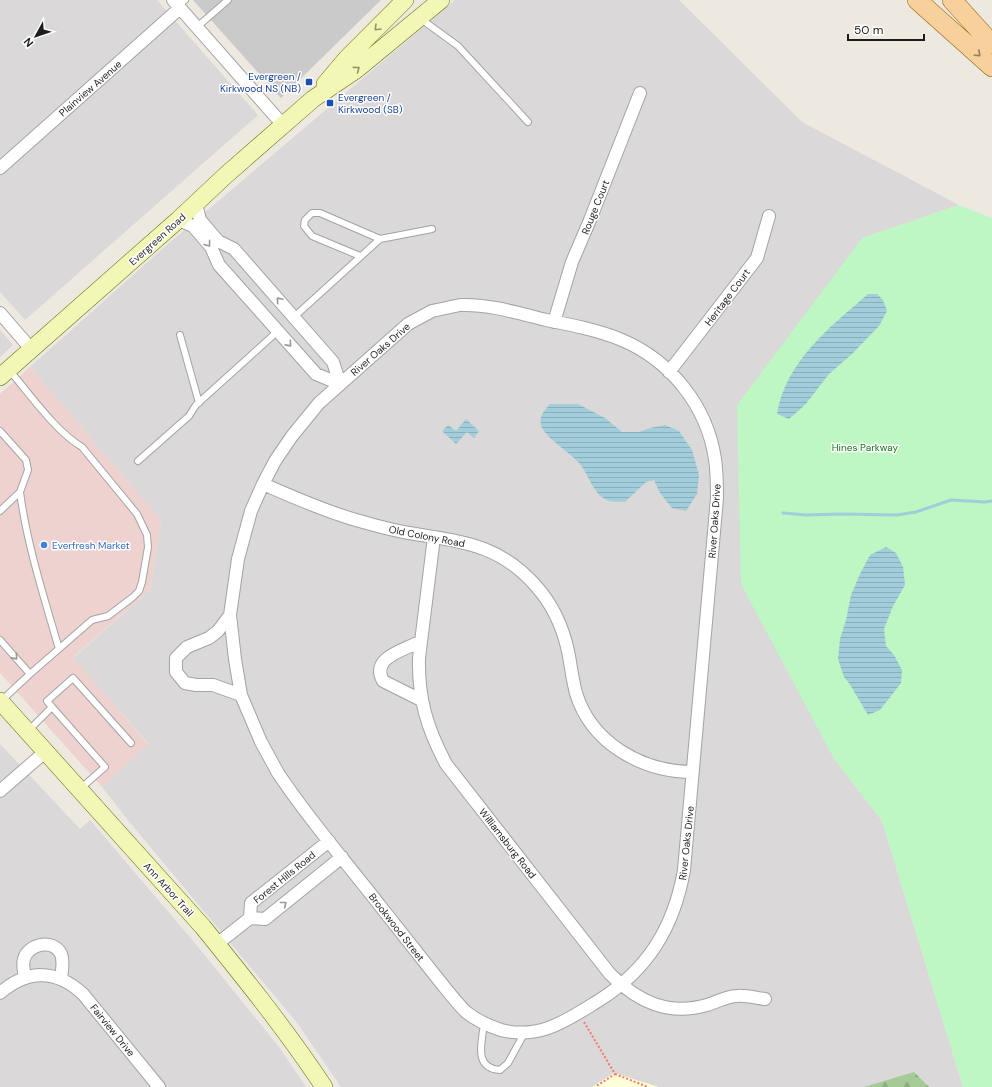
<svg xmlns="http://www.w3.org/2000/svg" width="992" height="1087" viewBox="0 0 992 1087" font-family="'DM Sans',sans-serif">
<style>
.residential{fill:#dad8d8}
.commercial{fill:#eed2d0}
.education{fill:#fefed9}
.religious{fill:#cacaca}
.forest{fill:url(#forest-firs)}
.park{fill:#bef7c3}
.water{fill:url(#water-rules)}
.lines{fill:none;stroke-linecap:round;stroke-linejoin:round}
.stream{stroke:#a2cdda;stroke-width:3}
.lane-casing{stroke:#a3a3a3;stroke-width:8}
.street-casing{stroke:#a3a3a3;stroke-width:14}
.secondary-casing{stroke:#626d08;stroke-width:18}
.primary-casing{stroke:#8f6105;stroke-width:20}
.path{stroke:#f5796a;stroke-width:2;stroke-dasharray:2 2;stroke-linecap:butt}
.lane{stroke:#fff;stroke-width:6}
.street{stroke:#fff;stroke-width:12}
.secondary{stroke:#f3f7b5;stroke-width:17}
.primary{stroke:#f8d09b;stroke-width:19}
.oneway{stroke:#929470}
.oneway2{stroke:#957f62}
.oneway3{stroke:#999}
.transit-dot{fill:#1a4fb4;stroke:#fff;stroke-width:1.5}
.shop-dot{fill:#3f7fe0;stroke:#fff;stroke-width:1.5}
.labels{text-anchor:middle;stroke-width:3;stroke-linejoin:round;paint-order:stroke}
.transit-label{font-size:10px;fill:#164399;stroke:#fff;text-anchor:end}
.street-label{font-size:10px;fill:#1c1c1c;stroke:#fff}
.park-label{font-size:10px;fill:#0e7517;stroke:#fff}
.shop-label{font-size:10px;fill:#366cbe;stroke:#fff;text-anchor:start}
</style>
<defs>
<pattern id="forest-firs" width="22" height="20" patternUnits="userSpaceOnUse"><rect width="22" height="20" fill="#a6cb97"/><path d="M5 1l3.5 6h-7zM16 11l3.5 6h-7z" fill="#8eae82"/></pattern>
<pattern id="water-rules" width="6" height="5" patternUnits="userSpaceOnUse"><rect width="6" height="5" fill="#a2cdda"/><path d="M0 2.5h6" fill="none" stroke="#8bafba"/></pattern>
</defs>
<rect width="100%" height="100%" fill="#ede9e1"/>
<path class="residential" d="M0 0H157L258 115 25 320 0 292Z
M455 0H679L802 122 959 205 862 238 833 757 882 821 963 1087H658L614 1073 592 1087H341L298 1024 127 819 102 787 148 743 73 658 150 590 161 520 30 367 169 243Z
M0 330 13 345 0 357Z
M0 744 80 829 90 820 194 942 279 1047 306 1087H0Z"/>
<path class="commercial" d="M30 367 161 520 150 590 73 657 148 744 102 787 0 673V394Z"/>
<path class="education" d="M614 1073 658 1087H592Z"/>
<path class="religious" d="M193 0H381L281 98Z"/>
<path class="forest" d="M914 1072 929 1087H864Z"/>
<path class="park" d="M959 205 992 218V1087H963L882 821 833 757 741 584 737 405 862 238Z"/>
<path class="water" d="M868 294H877L883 300 887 311 879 326 852 354 829 374 805 405 789 419 777 414C786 361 830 327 868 294Z
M550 404H578L605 418 622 432H639L650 428 665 425 679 431 692 450 699 475 697 494 686 511 672 508 660 493 654 480 646 482 625 502C620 501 612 503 607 500 593 494 589 475 580 464 571 453 544 437 541 425 539 416 544 411 550 404Z
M466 419 479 431 474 438 467 432 456 444 442 431 448 425 456 431Z
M886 547 896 553 903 567 905 585 893 606 884 629 886 646 894 655 902 670 901 683 880 710 868 715 849 683 844 677 838 659 840 639 846 620 851 595 860 574 870 555Z"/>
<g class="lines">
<path class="stream" d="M783 513 806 515 840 514 897 515 916 512 951 500 985 502 992 501"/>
<defs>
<path id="lane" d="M178 5 185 0
M421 19 458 46 528 122
M197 27 228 0
M360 256 312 236 304 226 305 220 312 213H320L380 239
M294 317 380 239 432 229
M180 335 199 403
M0 431 26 460 28 470 20 492 0 511
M138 461 189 416 196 405 278 331
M20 492C27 545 44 597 59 649
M0 640 30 674
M2 700 30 674 92 620 108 616 133 597 139 591 142 582 148 547 147 535 137 514 82 447C55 431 30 394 9 370
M52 707 47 701 73 678 131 743
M29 730 52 707 105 767 80 789
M484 1024C482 1042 473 1068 500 1070L508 1063 525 1032"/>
<path id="street" d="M173 0 283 125
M0 168 180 8
M178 220 193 226 211 247 219 265 316 374 340 384 333 362 234 249 218 241 200 220 196 204
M460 305C489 304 518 313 546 320 572 325 598 330 622 340 671 361 707 406 715 459 717 472 717 485 717 498L684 870C674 927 648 970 598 1001 567 1020 540 1040 501 1030 489 1026 476 1020 466 1012 456 1002 447 990 438 979 419 955 400 931 381 907 347 863 309 820 278 773L261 742 241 695 235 659 230 615 238 559 251 511 263 484 275 461 292 436 319 403 408 324 432 311Z
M0 313 32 350
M554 322 572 262 590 220 640 93
M669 372 757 258 769 216
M263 484C293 497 324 511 356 520 373 525 391 530 409 533 461 542 498 543 536 586 552 604 563 628 568 651 571 665 572 679 576 693 591 743 642 772 693 772
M434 537 419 658C418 699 427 728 446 764L610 974C638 1002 668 1016 707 1005 717 1002 727 996 737 996 746 995 756 998 765 999
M230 615 218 631 209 638 187 647 176 658V672L185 683 196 685H213L241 695
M421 700 383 681C370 657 405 650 421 641
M0 791 46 751
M250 918 251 903 329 841
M217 944 250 918 265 919 342 857
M25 978C24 971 22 965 24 959 28 944 53 938 61 954 64 961 62 971 61 978
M0 993C28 969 56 969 83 994L159 1087"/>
<path id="secondary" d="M325 84 347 58 405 0
M0 377 178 220 226 175 313 99 356 70 441 0
M0 701 203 927C245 979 287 1031 324 1087"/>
<path id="primary" d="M917 0 992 67
M952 0 992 44"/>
</defs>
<use href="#lane" class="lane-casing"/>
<use href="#street" class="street-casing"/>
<use href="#secondary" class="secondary-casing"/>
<use href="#primary" class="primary-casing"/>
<path class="path" d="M584 1022 615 1074 595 1087
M615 1074 648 1087"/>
<use href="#lane" class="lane"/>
<use href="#street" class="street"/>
<use href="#secondary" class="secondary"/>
<use href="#primary" class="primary"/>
</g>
<defs><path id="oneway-chevron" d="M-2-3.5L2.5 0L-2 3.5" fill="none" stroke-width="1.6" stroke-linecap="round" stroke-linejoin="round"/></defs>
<g class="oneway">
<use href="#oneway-chevron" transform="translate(377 28) rotate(135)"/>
<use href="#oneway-chevron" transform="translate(357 69) rotate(-37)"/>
</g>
<use class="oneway2" href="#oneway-chevron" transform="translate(978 54) rotate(42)"/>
<g class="oneway3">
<use href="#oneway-chevron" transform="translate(208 244) rotate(53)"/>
<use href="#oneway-chevron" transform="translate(279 300) rotate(-131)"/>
<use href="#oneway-chevron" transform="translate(289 344) rotate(48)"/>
<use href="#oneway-chevron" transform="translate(15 657) rotate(48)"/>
<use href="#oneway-chevron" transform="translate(284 904) rotate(-38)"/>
</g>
<g class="transit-dot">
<rect x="305" y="78" width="8" height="8" rx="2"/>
<rect x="326" y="99" width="8" height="8" rx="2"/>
</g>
<circle class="shop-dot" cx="44" cy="545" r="4"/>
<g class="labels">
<g class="transit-label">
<text x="301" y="80">Evergreen /<tspan x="301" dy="12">Kirkwood NS (NB)</tspan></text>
<text x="338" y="101" text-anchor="start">Evergreen /<tspan x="338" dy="12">Kirkwood (SB)</tspan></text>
</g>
<g class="street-label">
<text transform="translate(90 88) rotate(-41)" y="4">Plainview Avenue</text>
<text transform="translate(595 207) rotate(-68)" y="4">Rouge Court</text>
<text transform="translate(157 239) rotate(-42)" y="4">Evergreen Road</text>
<text transform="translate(727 297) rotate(-53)" y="4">Heritage Court</text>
<text transform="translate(380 349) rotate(-41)" y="4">River Oaks Drive</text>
<text transform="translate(714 521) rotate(-86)" y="4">River Oaks Drive</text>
<text transform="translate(427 536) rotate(11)" y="4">Old Colony Road</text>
<text transform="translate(508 843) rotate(52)" y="4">Williamsburg Road</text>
<text transform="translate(686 843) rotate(-84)" y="4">River Oaks Drive</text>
<text transform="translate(284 877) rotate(-39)" y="4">Forest Hills Road</text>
<text transform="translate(169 889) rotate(48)" y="4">Ann Arbor Trail</text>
<text transform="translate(397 927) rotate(52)" y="4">Brookwood Street</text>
<text transform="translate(113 1030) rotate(51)" y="4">Fairview Drive</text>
</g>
<g class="park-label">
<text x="865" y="451">Hines Parkway</text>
</g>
<g class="shop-label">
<text x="52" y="549">Everfresh Market</text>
</g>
</g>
<g transform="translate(36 36) rotate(230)" stroke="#ffffff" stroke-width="3" paint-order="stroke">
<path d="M0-3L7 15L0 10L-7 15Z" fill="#1c1c1c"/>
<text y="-6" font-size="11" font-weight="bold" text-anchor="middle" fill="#1c1c1c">N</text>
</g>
<path d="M848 34v6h76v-6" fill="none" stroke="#1c1c1c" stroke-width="2"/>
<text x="854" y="34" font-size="12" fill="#1c1c1c" stroke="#ffffff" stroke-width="3" paint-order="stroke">50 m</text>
</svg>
